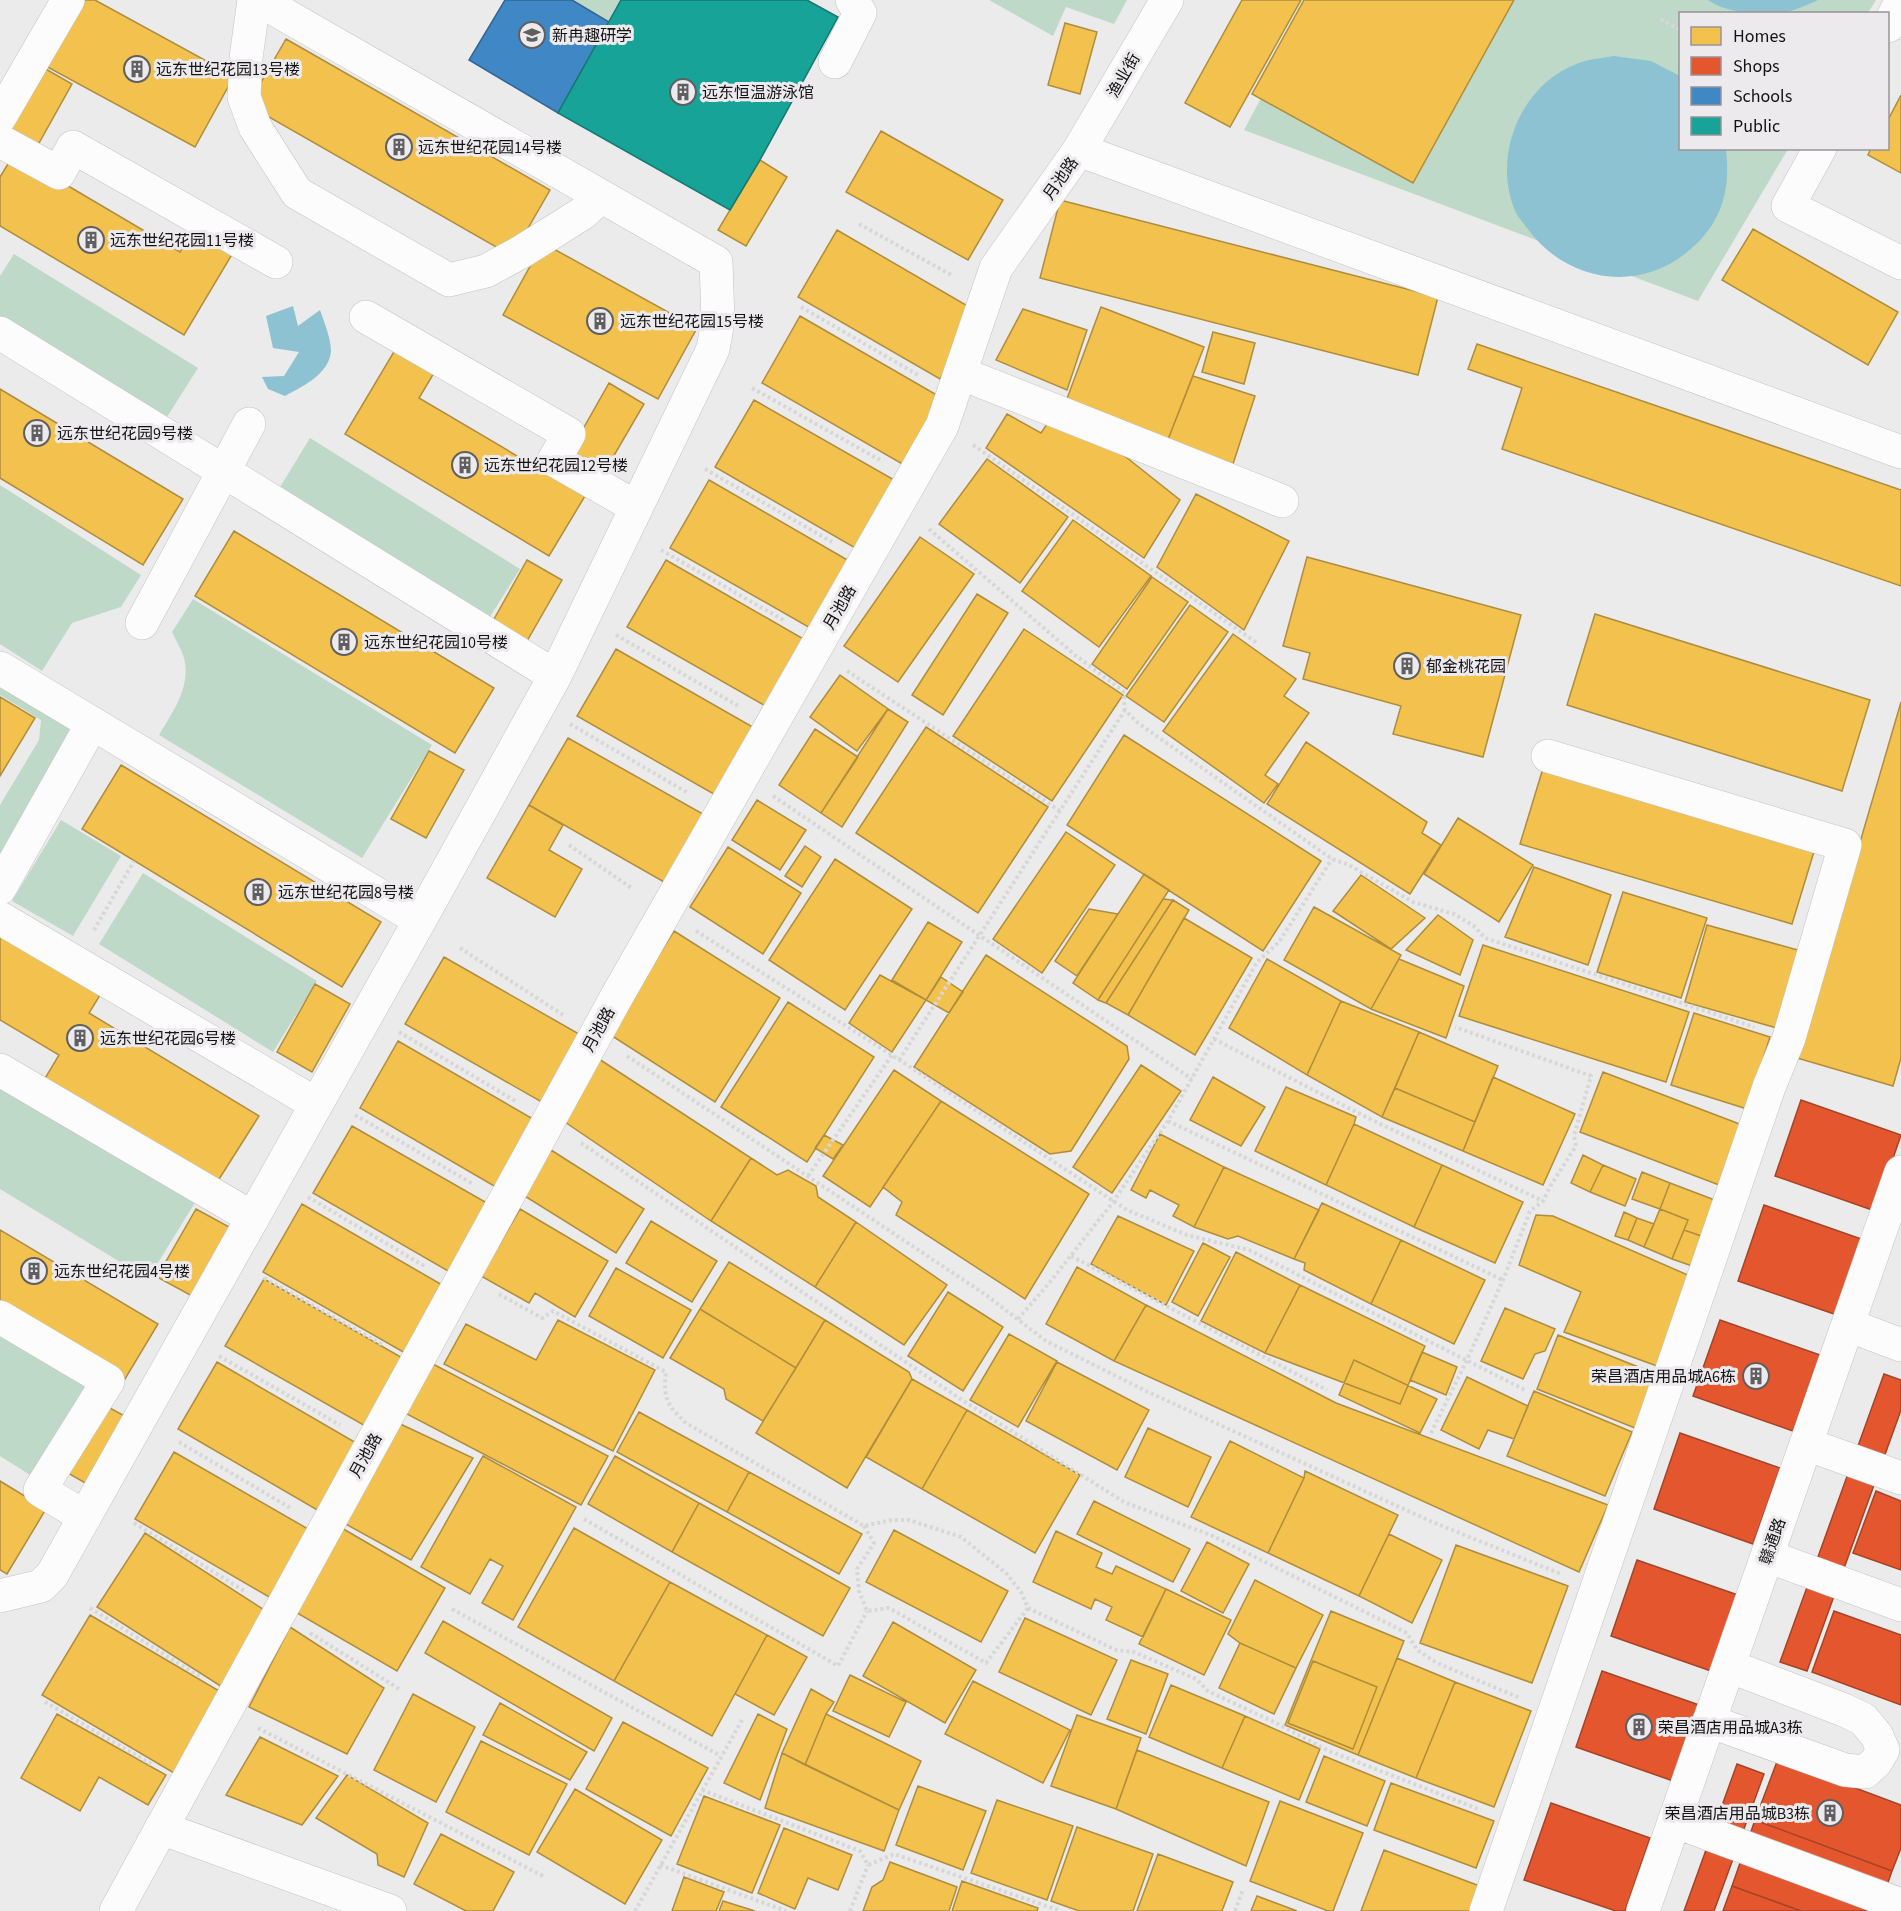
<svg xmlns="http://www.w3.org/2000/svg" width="1901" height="1911" viewBox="0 0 1901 1911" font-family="'Source Sans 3','Noto Sans SC',sans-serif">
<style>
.green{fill:#bfd9c8}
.water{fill:#8cc2d1}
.homes{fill:#f2c14e;stroke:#af8d3d;stroke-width:1.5}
.shops{fill:#e4572e;stroke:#a64326;stroke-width:1.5}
.schools{fill:#3f88c5;stroke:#326590;stroke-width:1.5}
.public{fill:#17a398;stroke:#167870;stroke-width:1.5}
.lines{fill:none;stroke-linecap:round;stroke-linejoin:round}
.minor-casing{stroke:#c3c2c3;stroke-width:34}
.major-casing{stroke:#c3c2c3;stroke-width:34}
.path{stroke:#d8d7d8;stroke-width:4;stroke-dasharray:3 3;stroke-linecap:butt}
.minor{stroke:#fcfcfc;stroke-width:33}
.major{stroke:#fcfcfc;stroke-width:33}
.labels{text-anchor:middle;stroke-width:6;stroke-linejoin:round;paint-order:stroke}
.poi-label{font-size:16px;fill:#141314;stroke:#edeaed;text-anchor:start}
.street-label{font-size:16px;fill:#141314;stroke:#edeaed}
</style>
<rect width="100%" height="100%" fill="#ecebec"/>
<path class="green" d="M570 0H621L609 22Z
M989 0H1127L1114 24 1066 7 1053 36Z
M1313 0H1876L1868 13 1680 14V148L1788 149 1698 301 1244 130Z
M14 254 198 368 162 425 0 325V276Z
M310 438 520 569 486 623 277 492Z
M0 485 141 575 121 607 72 623 42 671 0 644Z
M193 599 432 745 362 858 159 735C172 713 189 690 185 663 184 653 176 641 172 632Z
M0 673 88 726 0 873V805L39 740 41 720 0 695Z
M61 820 121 856 73 936 12 901Z
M143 873 317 981 273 1052 99 944Z
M0 1082 196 1201 148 1279 0 1189Z
M0 1323 99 1380 38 1480 0 1456Z"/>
<path class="water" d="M1708 0H1818C1807 5 1794 11 1782 13 1761 16 1726 13 1708 0Z
M1614 56 1651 61 1680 76V148L1726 149C1731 192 1721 225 1686 253 1635 294 1564 280 1527 228 1523 223 1519 218 1516 213 1491 157 1520 84 1579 63 1590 59 1603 58 1614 56Z
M293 306 298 326 320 310C324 322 334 345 330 357 324 377 301 387 285 396L268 389 262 377 284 376 299 352 273 348 266 316Z"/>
<path class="homes" d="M75 0H95L234 76 195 147 40 63Z
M1242 0H1301L1230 127 1185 103Z
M1304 0H1514L1413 183 1252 94Z
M1065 23 1097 32 1080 94 1048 85Z
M286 39 550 190 512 256 248 105Z
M37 64 72 84 34 152 0 133Z
M1901 95V173L1868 155 1871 148H1888V120Z
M881 131 1003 200 968 260 846 192Z
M14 154 180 252 195 228 234 251 184 335 0 226V177Z
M760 160 787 177 746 246 718 230Z
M1060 200 1438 297 1418 375 1040 278Z
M1753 229 1898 312 1868 365 1722 280Z
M837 230 978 312 940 379 798 297Z
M543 243 697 328 658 399 503 315Z
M1101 307 1204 347 1167 442 1065 404Z
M1023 309 1087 330 1067 390 996 360Z
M800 316 942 398 904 465 762 383Z
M1213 332 1255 343 1244 384 1202 372Z
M1477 344 1901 490V586L1502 449 1522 388 1468 369Z
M395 350 434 373 419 398 585 496 549 556 345 434Z
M1193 376 1255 396 1233 464 1167 442Z
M609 383 644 404 605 471 570 452Z
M0 389 183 499 143 565 0 478Z
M754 400 896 481 857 549 715 467Z
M1007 414 1041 433 1053 415 1126 457 1180 500 1144 558 986 448Z
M987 459 1068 517 1020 583 939 524Z
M709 480 851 562 812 629 670 548Z
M1196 494 1289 541 1244 630 1157 567Z
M1073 520 1151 576 1099 647 1022 591Z
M234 531 494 688 455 753 195 596Z
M920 537 974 574 898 682 844 646Z
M1307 557 1521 615 1483 757 1393 734 1401 706 1303 679 1310 653 1283 646Z
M527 560 562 580 523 648 489 628Z
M666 560 807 641 769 708 627 627Z
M1152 577 1188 602 1127 689 1092 664Z
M977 594 1008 613 943 715 912 695Z
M1190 605 1228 632 1164 722 1126 696Z
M1595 614 1870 700 1842 791 1567 705Z
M1024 629 1123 695 1052 801 953 736Z
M1233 634 1296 679 1284 696 1309 713 1265 775 1278 784 1264 803 1163 731Z
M616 649 758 730 719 797 577 716Z
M840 675 888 709 857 751 810 717Z
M0 697 35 718 0 776Z
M1901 702V1058L1893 1086 1797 1058Z
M888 709 908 722 842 827 821 813Z
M926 727 1048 807 978 913 856 833Z
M815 729 858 757 821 813 779 785Z
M1124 735 1321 861 1263 951 1067 825Z
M568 738 710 818 671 886 529 805Z
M1306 742 1427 822 1422 833 1441 845 1410 894 1267 804Z
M429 751 464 770 426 838 391 819Z
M121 765 381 922 342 987 82 829Z
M1544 765 1816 845 1792 924 1520 844Z
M757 800 806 830 780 870 732 840Z
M529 805 563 825 549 850 582 869 555 917 487 878Z
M1458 818 1533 865 1499 922 1424 874Z
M1066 832 1115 865 1042 973 993 939Z
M805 846 821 857 802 887 785 876Z
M728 847 801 893 763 954 690 907Z
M835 859 912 909 845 1010 769 960Z
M1534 867 1611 895 1588 965 1505 937Z
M1144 874 1169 890 1098 1000 1073 983Z
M1361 875 1425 918 1391 949 1333 911Z
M1623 892 1707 918 1681 998 1597 972Z
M1163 899 1173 900 1106 1003 1098 1000Z
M1173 900 1189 910 1128 1015 1106 1003Z
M1314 907 1401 955 1371 1009 1284 960Z
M1089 909 1118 914 1077 976 1055 961Z
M1438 915 1473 940 1460 975 1406 950Z
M1184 918 1252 958 1195 1055 1128 1015Z
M928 922 962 942 926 1000 892 980Z
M0 923 105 987 89 1013 259 1116 216 1184 44 1080 59 1055 0 1020Z
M1707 925 1805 952 1784 1030 1685 1002Z
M674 931 780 998 715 1102 609 1034Z
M1483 945 1689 1012 1666 1082 1459 1016Z
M986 955 1127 1046 1129 1059 1071 1151 1050 1154 914 1067Z
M444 957 586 1038 547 1105 405 1024Z
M1267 959 1341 1001 1307 1075 1229 1028Z
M1399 959 1464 986 1446 1038 1371 1009Z
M880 975 926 1000 892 1052 849 1023Z
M941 977 963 992 949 1013 926 1000Z
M315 984 350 1004 312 1072 277 1052Z
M1341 1001 1419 1032 1382 1117 1307 1075Z
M788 1002 874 1057 807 1162 721 1107Z
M1694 1013 1770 1037 1747 1109 1671 1085Z
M1419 1032 1498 1066 1475 1122 1395 1088Z
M398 1041 540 1123 501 1190 360 1108Z
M599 1059 751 1158 711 1221 562 1120Z
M1141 1065 1181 1091 1112 1193 1073 1167Z
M894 1070 941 1101 870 1207 823 1176Z
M1603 1072 1750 1128 1727 1188 1580 1132Z
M1213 1077 1265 1107 1241 1146 1190 1120Z
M1493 1077 1575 1114 1543 1185 1463 1151Z
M1286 1087 1356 1117 1354 1124 1326 1185 1255 1151Z
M1395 1088 1475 1122 1463 1151 1382 1117Z
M941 1101 1089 1194 1025 1299 896 1215 902 1202 883 1187Z
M1354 1124 1442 1165 1414 1227 1326 1185Z
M352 1126 494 1207 455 1275 313 1193Z
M1160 1134 1224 1167 1194 1227 1173 1216 1179 1205 1150 1190 1146 1198 1131 1190Z
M824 1135 843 1145 833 1159 815 1148Z
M551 1150 644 1209 616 1253 523 1195Z
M1583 1155 1603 1165 1590 1192 1571 1183Z
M751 1158 777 1175 788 1170 816 1186 818 1197 856 1222 815 1287 711 1221Z
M1442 1165 1523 1202 1495 1263 1414 1227Z
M1603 1165 1636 1179 1625 1206 1590 1192Z
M1224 1167 1319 1210 1294 1259 1238 1236 1228 1239 1194 1227Z
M1642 1172 1670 1183 1660 1209 1632 1199Z
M1670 1183 1720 1202 1707 1238 1684 1230 1688 1220 1660 1209Z
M1322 1203 1401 1240 1371 1304 1304 1270 1305 1263 1294 1259Z
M302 1204 444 1286 405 1353 263 1272Z
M196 1209 231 1228 192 1296 157 1277Z
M520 1209 608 1261 575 1317 535 1293 529 1303 481 1276Z
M1660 1209 1688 1220 1672 1259 1644 1247Z
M1624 1212 1637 1218 1628 1240 1615 1236Z
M1536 1215 1553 1216 1690 1276 1657 1366 1564 1332 1581 1292 1519 1265Z
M1118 1216 1194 1251 1166 1305 1091 1264Z
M1637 1218 1654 1224 1644 1247 1628 1240Z
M651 1221 717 1261 692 1302 626 1263Z
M856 1222 947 1285 904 1345 815 1287Z
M0 1230 158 1324 122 1384 0 1311Z
M1684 1230 1707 1238 1695 1267 1672 1259Z
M1401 1240 1485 1280 1454 1344 1371 1304Z
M1203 1243 1230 1257 1198 1316 1172 1302Z
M1236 1252 1300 1285 1265 1353 1201 1321Z
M729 1262 825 1320 796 1368 700 1309Z
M1077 1267 1146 1305 1114 1361 1046 1324Z
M616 1268 691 1310 663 1358 589 1316Z
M264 1279 406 1360 367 1427 225 1346Z
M1300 1285 1425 1346 1400 1404 1265 1353Z
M948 1292 1003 1327 963 1391 908 1356Z
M1146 1305 1336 1403 1608 1505 1579 1572 1114 1361Z
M1505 1308 1555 1329 1545 1351 1535 1354 1523 1379 1481 1361Z
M700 1309 796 1368 763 1421 726 1399 724 1389 670 1358Z
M558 1320 655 1370 613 1451 444 1364 466 1324 536 1360Z
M825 1320 909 1372 912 1379 847 1488 756 1433Z
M1009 1334 1057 1361 1018 1427 970 1400Z
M1558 1335 1656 1374 1635 1428 1537 1389Z
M1422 1352 1457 1367 1446 1395 1410 1380Z
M1354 1360 1437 1399 1420 1433 1339 1395Z
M217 1362 358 1444 319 1511 178 1429Z
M1057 1362 1149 1410 1117 1470 1026 1421Z
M431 1363 608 1456 581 1505 405 1413Z
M1467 1377 1528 1406 1514 1439 1488 1430 1479 1449 1441 1430Z
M912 1379 967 1410 922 1489 866 1457Z
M1534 1391 1632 1432 1605 1496 1507 1456Z
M97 1401 132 1420 94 1488 59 1468Z
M967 1410 1080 1475 1035 1553 922 1489Z
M639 1412 749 1472 727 1512 617 1452Z
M396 1422 473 1458 411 1560 342 1522Z
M1148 1428 1211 1457 1188 1507 1125 1477Z
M1230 1441 1304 1478 1268 1553 1191 1517Z
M174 1452 315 1533 276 1601 135 1519Z
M483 1456 576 1507 513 1620 482 1603 503 1566 490 1559 470 1594 421 1567Z
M615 1456 699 1503 672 1552 588 1504Z
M1305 1471 1398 1515 1359 1596 1268 1553 1304 1478Z
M749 1472 862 1534 839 1574 727 1512Z
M0 1481 46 1509 7 1574 0 1570Z
M1094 1501 1190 1549 1173 1582 1077 1534Z
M699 1503 850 1588 823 1636 672 1552Z
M340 1527 445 1588 397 1671 292 1610Z
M574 1528 670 1582 614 1681 518 1627Z
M894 1530 1008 1591 981 1642 866 1582Z
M1056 1531 1102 1553 1096 1567 1112 1574 1116 1566 1166 1589 1143 1637 1106 1620 1112 1607 1095 1599 1091 1609 1033 1582Z
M145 1533 269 1613 222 1687 97 1607Z
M1389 1534 1442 1560 1412 1623 1359 1596Z
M1207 1542 1249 1564 1223 1613 1181 1591Z
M1456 1545 1568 1586 1532 1683 1420 1643Z
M1255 1580 1323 1615 1296 1668 1240 1643 1228 1634Z
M670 1582 767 1635 712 1736 614 1681Z
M1166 1589 1231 1620 1204 1675 1139 1644Z
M1331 1611 1404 1641 1358 1755 1285 1725Z
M90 1615 226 1695 179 1776 42 1695Z
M1025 1618 1117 1660 1091 1715 999 1672Z
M443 1621 612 1718 594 1751 425 1653Z
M893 1622 976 1670 945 1723 863 1676Z
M290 1627 384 1688 347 1754 249 1707Z
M767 1635 807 1657 774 1715 735 1694Z
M1240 1643 1296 1668 1274 1714 1219 1688Z
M1397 1658 1455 1682 1416 1778 1358 1755Z
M1131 1660 1168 1674 1146 1734 1107 1719Z
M1313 1661 1377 1687 1353 1749 1288 1723Z
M850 1675 906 1702 889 1737 833 1711Z
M973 1681 1070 1730 1043 1783 945 1734Z
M1455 1682 1531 1711 1494 1807 1416 1778Z
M1171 1685 1245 1716 1222 1768 1149 1737Z
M811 1689 834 1702 826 1714 805 1765 782 1753Z
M413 1694 475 1727 436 1802 374 1770Z
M500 1703 587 1752 570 1780 483 1735Z
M57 1714 166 1775 148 1805 99 1777 80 1811 21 1778Z
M758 1714 787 1729 760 1800 724 1783Z
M826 1714 921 1761 899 1810 805 1765Z
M1077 1715 1141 1738 1116 1809 1051 1786Z
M1245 1716 1320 1749 1299 1800 1222 1768Z
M623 1722 708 1768 671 1836 586 1789Z
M260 1737 338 1776 302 1825 226 1795Z
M481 1741 567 1784 529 1855 446 1812Z
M1137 1750 1269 1802 1246 1866 1116 1809Z
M782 1753 899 1810 884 1851 765 1808Z
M1324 1756 1385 1781 1367 1826 1306 1802Z
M347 1775 428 1823 404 1877 378 1865 377 1854 316 1818Z
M1391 1783 1494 1821 1476 1868 1374 1830Z
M918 1786 986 1811 963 1870 896 1845Z
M575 1789 662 1840 625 1904 537 1852Z
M704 1796 780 1825 752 1893 677 1864Z
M997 1800 1073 1826 1047 1900 971 1873Z
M1280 1801 1363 1833 1333 1911H1328L1250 1881Z
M1077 1827 1153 1854 1133 1911H1079L1051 1901Z
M784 1828 852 1855 838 1890 808 1878 795 1909 758 1893Z
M441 1834 514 1872 493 1911H466L414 1884Z
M1384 1850 1485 1888 1477 1911H1361Z
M1158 1854 1233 1882 1222 1911H1137Z
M890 1862 957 1887 949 1911H863L872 1887 883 1880Z
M684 1877 724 1892 716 1911H672Z
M962 1881 1038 1908 1037 1911H952Z
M1257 1896 1297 1911H1251Z
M723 1901 755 1911H719Z"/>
<path class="shops" d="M1801 1100 1901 1135 1875 1211 1775 1176Z
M1764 1205 1864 1240 1837 1315 1738 1281Z
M1720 1320 1820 1355 1793 1431 1693 1396Z
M1884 1374 1901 1380V1410L1807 1671 1780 1662Z
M1680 1433 1780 1468 1753 1544 1654 1509Z
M1876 1491 1901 1501V1570L1853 1553Z
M1637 1560 1738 1595 1711 1671 1611 1636Z
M1834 1611 1901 1635V1705L1812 1672Z
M1602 1671 1702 1706 1676 1782 1576 1747Z
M1778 1759 1901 1805V1848L1892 1871 1755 1820Z
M1737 1764 1764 1774 1714 1911H1684Z
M1551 1803 1650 1838 1625 1911H1616L1524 1880Z
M1755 1820 1892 1871 1878 1911H1801L1732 1886Z
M1732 1886 1801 1911H1723Z"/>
<path class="schools" d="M505 0H572L609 22 558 113 469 60Z"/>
<path class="public" d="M621 0H807L838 17 760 160 730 210 558 113Z"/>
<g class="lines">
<defs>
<path id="minor" d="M254 0 246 58 244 97 255 127 297 193 449 280 486 271 521 252 583 213 601 196
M1888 26 1901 2
M835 62 860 13 852 0
M0 117 68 0
M0 141 59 173 73 147 276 262
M1820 148 1788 206 1901 263
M1079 150 1901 452
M366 317 569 434 554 460 636 507
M0 333 555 676
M960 373 1282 501
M142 623 249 424
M0 668 420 920
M0 888 92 724
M0 918 316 1104
M0 1070 253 1218
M0 1317 108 1381 40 1490 85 1517
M1848 1325 1901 1345
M1806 1444 1901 1478
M1767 1556 1901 1605
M0 1596 41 1586 52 1575 420 920 555 676 713 349 718 321 716 262 259 0
M1709 1721 1845 1770 1865 1772 1876 1762 1883 1750 1877 1736 1863 1719 1844 1710 1729 1666
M1674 1821 1901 1905
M116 1911 617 996 942 426 996 268 1079 150 1167 0
M1486 1911 1769 1087 1789 1038 1845 845 1548 756
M1643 1911 1901 1172"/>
<path id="major" d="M161 1828 390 1911"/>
</defs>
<use href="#minor" class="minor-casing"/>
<use href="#major" class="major-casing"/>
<path class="path" d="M1661 19 1680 30
M859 224 953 276
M801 307 920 376
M752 388 880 460
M973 445 1257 643
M705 469 832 542
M929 529 1075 655 1123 691 1125 710 1138 723 1332 859 1349 865 1413 902 1454 914 1474 926 1485 938 1754 1027
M661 550 785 621
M616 635 740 707
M847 671 1060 811
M570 724 688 793
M773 796 1192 1079
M569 845 633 889
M94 930 134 861
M696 931 892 1055 1127 1210 1187 1235 1249 1250 1525 1390
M460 948 563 1015
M399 1032 517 1102
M1214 1039 1372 1120 1543 1201
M627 1056 986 1295 1046 1341 1148 1392 1430 1521 1561 1574
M899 1060 1125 710
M355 1115 473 1184
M1168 1121 1503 1280
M581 1143 962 1400 1124 1502 1213 1536 1407 1633 1417 1650 1437 1663 1520 1698
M808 1176 892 1055
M308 1197 426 1267
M1071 1256 1327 1390
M264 1278 383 1345
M499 1294 542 1318 553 1311 666 1372C663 1399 667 1405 686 1423L864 1526 892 1520H909L961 1537 1007 1574 1021 1592 1028 1608 1116 1650 1134 1652 1196 1679 1208 1691 1276 1723 1329 1751 1481 1810
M1018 1319 1050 1282 1113 1202 1168 1121 1257 962 1279 942 1332 859
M219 1356 340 1425
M1431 1433 1467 1360 1503 1280 1530 1211 1543 1201 1551 1185 1576 1146 1574 1136 1591 1076 1455 1027
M179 1442 292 1509
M584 1519 838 1666 867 1611
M134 1523 246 1592
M864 1526 874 1543 857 1569 859 1591 867 1611 889 1608 986 1663 1028 1608
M90 1608 202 1678
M452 1609 721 1756
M310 1633 401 1690
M45 1702 151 1764
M258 1728 543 1876
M702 1790 860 1851 868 1865 894 1854 1061 1911
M660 1865 786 1911
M635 1911 742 1720
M850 1911 868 1865
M1235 1911 1243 1889"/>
<use href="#minor" class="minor"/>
<use href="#major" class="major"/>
</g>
<defs>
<symbol id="school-ring" viewBox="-11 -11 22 22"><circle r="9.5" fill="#edeaed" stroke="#605f60" stroke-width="1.5"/><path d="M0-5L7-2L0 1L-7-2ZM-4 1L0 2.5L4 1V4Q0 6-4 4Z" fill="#605f60"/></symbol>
<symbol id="building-ring" viewBox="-11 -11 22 22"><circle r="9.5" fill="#edeaed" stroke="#605f60" stroke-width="1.5"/><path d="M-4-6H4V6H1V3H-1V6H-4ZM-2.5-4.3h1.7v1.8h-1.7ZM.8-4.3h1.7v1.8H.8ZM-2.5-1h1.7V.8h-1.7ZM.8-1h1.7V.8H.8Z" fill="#605f60"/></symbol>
</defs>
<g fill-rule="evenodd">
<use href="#school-ring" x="517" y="20" width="30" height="30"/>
<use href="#building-ring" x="122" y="54" width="30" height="30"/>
<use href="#building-ring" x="668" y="77" width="30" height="30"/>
<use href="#building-ring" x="384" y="132" width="30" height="30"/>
<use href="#building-ring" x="76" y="225" width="30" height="30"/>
<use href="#building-ring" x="585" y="306" width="30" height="30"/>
<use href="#building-ring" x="22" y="418" width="30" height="30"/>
<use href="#building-ring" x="450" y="450" width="30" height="30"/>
<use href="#building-ring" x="329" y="627" width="30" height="30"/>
<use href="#building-ring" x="1392" y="651" width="30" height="30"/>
<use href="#building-ring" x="243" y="877" width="30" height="30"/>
<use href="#building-ring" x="65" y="1023" width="30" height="30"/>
<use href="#building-ring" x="19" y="1256" width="30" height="30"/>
<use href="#building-ring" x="1741" y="1361" width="30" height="30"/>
<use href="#building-ring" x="1624" y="1712" width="30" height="30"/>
<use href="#building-ring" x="1815" y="1798" width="30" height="30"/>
</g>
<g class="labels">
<g class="poi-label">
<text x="552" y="41">新冉趣研学</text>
<text x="156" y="75">远东世纪花园13号楼</text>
<text x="702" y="98">远东恒温游泳馆</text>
<text x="418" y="153">远东世纪花园14号楼</text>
<text x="110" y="246">远东世纪花园11号楼</text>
<text x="620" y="327">远东世纪花园15号楼</text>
<text x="57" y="439">远东世纪花园9号楼</text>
<text x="484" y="471">远东世纪花园12号楼</text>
<text x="364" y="648">远东世纪花园10号楼</text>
<text x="1426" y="672">郁金桃花园</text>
<text x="278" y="898">远东世纪花园8号楼</text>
<text x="100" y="1044">远东世纪花园6号楼</text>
<text x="54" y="1277">远东世纪花园4号楼</text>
<text x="1736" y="1382" text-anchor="end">荣昌酒店用品城A6栋</text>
<text x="1658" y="1733">荣昌酒店用品城A3栋</text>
<text x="1810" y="1819" text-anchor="end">荣昌酒店用品城B3栋</text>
</g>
<g class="street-label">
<text transform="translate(1123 75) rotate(-60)" y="6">渔业街</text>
<text transform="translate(1060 178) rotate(-55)" y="6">月池路</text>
<text transform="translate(839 607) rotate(-60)" y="6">月池路</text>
<text transform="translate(598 1029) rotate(-61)" y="6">月池路</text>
<text transform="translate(365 1455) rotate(-61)" y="6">月池路</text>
<text transform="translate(1772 1541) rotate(-71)" y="6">赣通路</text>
</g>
</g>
<rect x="1679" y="12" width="210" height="138" fill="#edeaed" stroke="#969496" stroke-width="1.5"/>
<rect x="1691" y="27" width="30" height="18" fill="#f2c14e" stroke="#969496" stroke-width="1.5"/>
<text x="1733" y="42" font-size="18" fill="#141314">Homes</text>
<rect x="1691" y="57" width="30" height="18" fill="#e4572e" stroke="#969496" stroke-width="1.5"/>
<text x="1733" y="72" font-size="18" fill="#141314">Shops</text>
<rect x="1691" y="87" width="30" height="18" fill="#3f88c5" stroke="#969496" stroke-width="1.5"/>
<text x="1733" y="102" font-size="18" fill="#141314">Schools</text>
<rect x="1691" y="117" width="30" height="18" fill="#17a398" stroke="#969496" stroke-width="1.5"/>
<text x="1733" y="132" font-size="18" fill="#141314">Public</text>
</svg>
